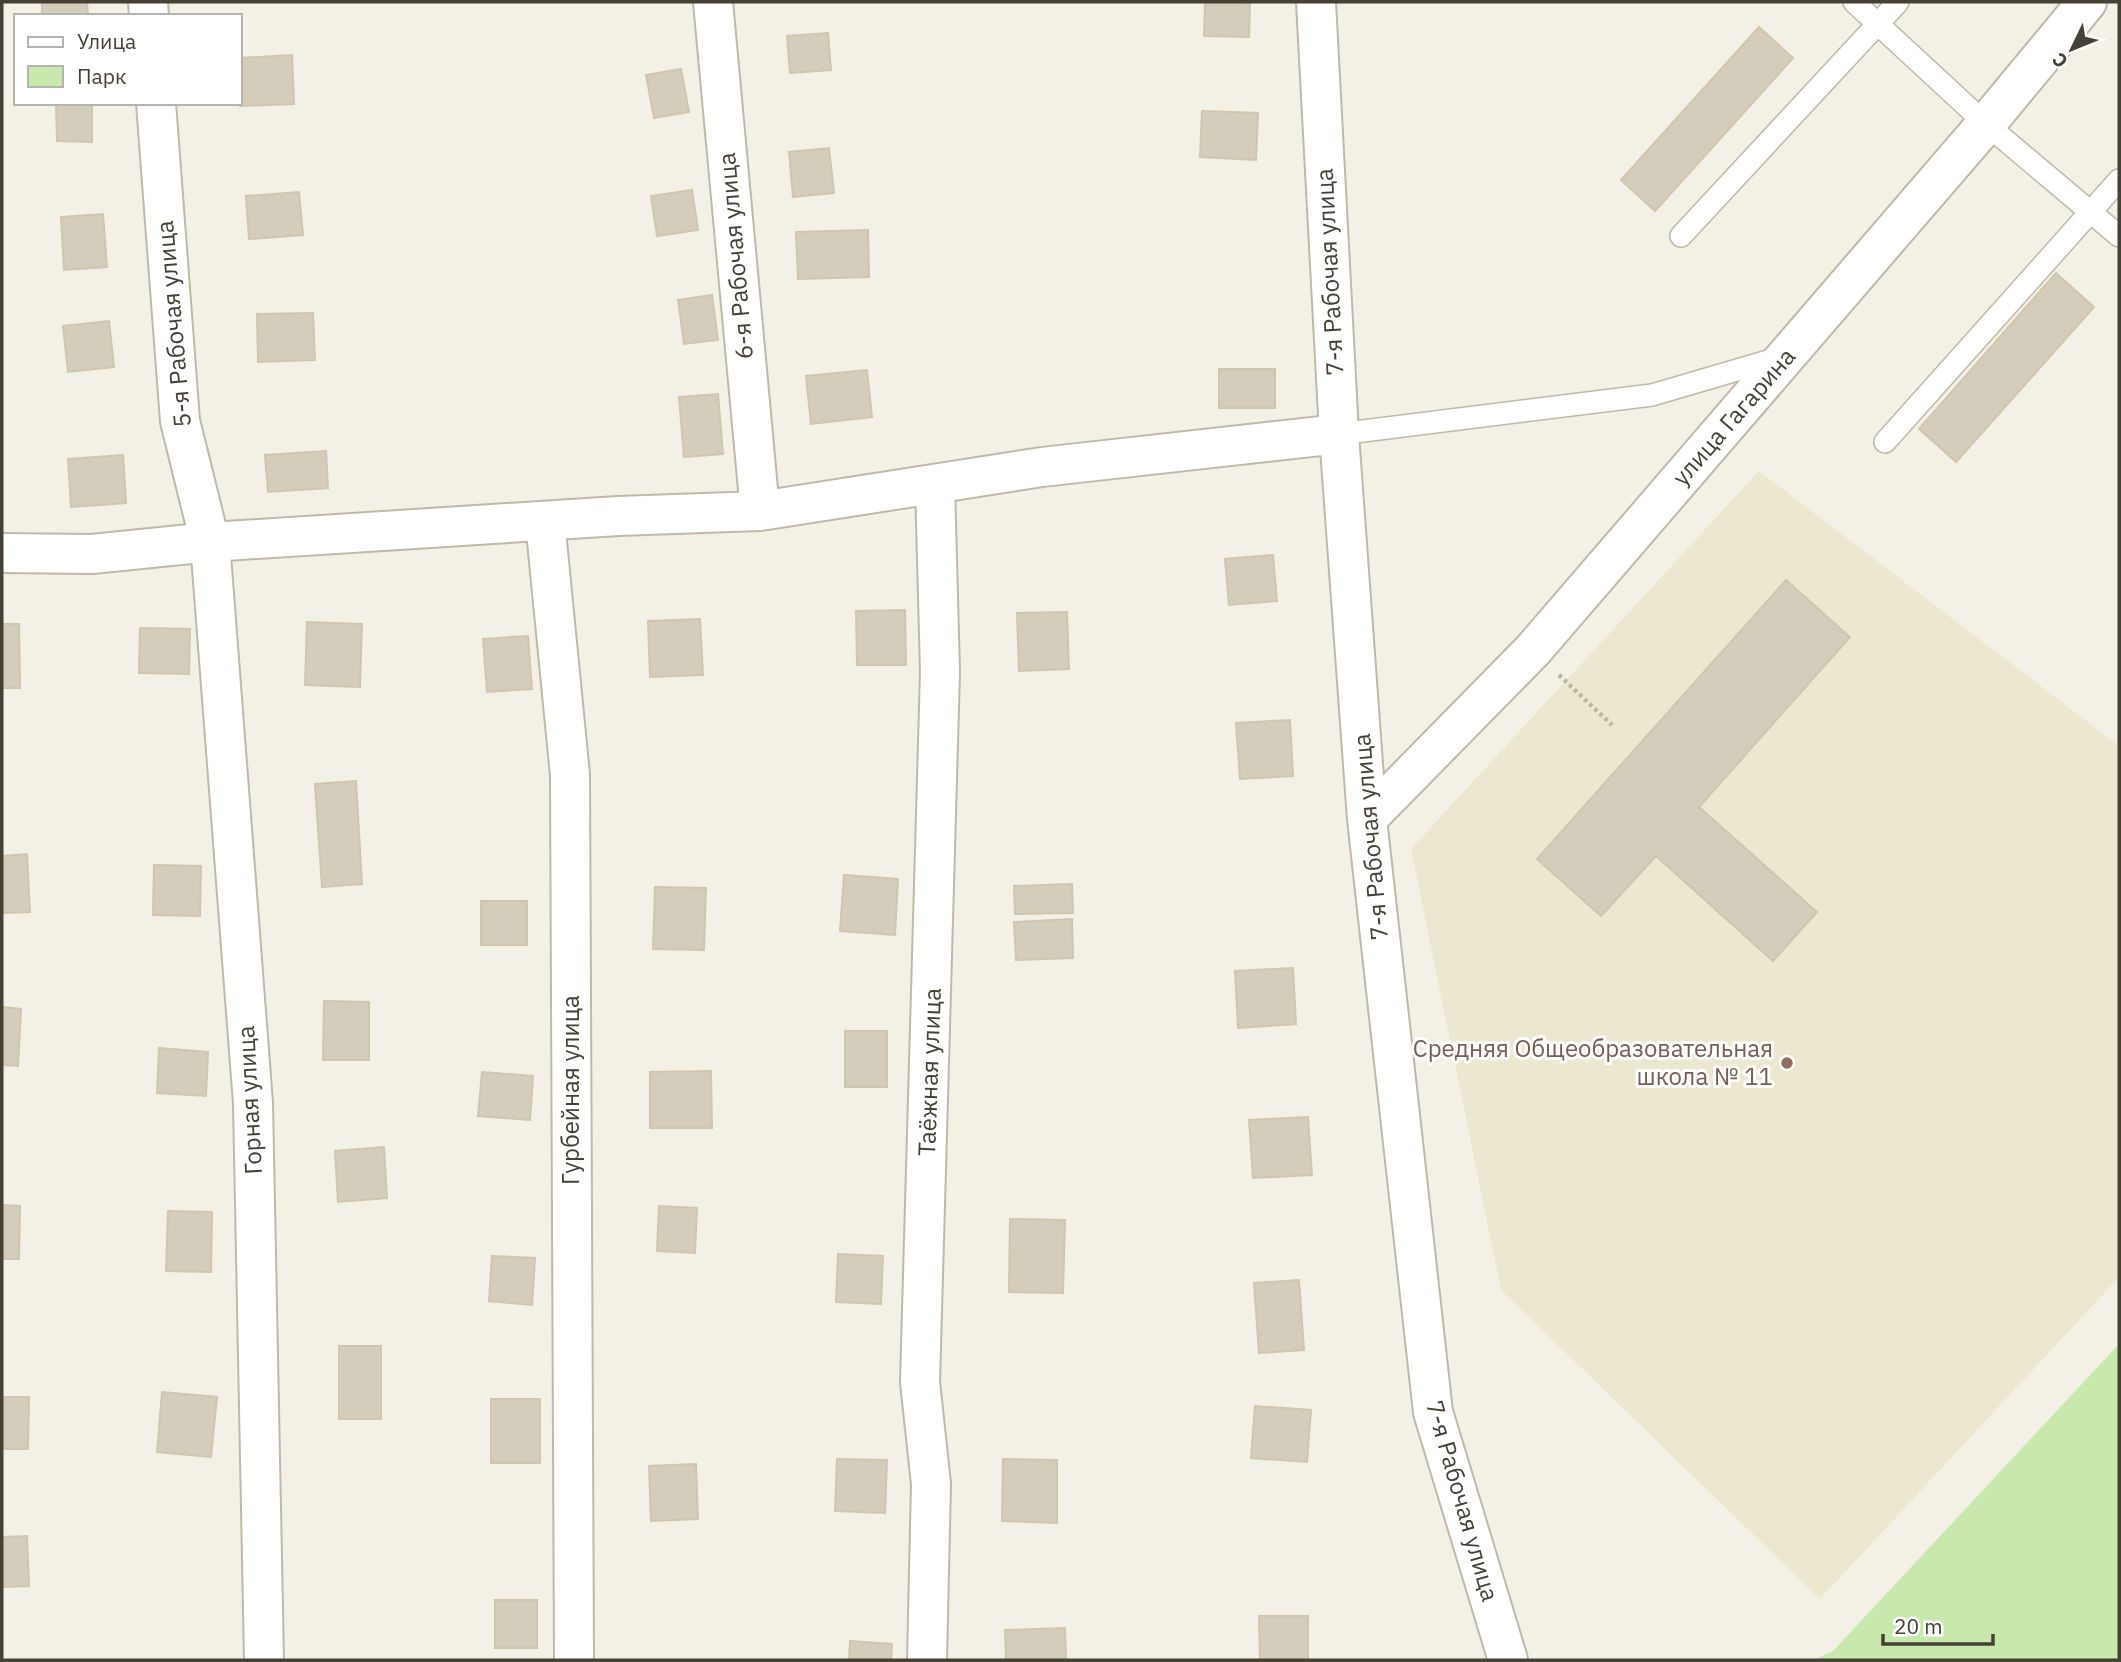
<svg xmlns="http://www.w3.org/2000/svg" width="2121" height="1662" viewBox="0 0 2121 1662" font-family="'IBM Plex Sans',sans-serif">
<style>
.education{fill:#ece7cf}
.green{fill:#c8e8ae}
.building{fill:#d5cdbb;stroke:#d0c6ae;stroke-width:2}
.lines{fill:none;stroke-linecap:round;stroke-linejoin:round}
.service-casing{stroke:#bfb9a8;stroke-width:24}
.minor-casing{stroke:#bfb9a8;stroke-width:42}
.path{stroke:#c0b799;stroke-width:4.5;stroke-dasharray:3.5 3.5;stroke-linecap:butt}
.service{stroke:#fff;stroke-width:21}
.minor{stroke:#fff;stroke-width:38}
.education-dot{fill:#8d6e63;stroke:#fff;stroke-width:2.5}
.labels{text-anchor:middle;stroke-width:6;stroke-linejoin:round;paint-order:stroke}
.street-label{font-size:24px;fill:#464135;stroke:#fff}
.education-label{font-size:24px;fill:#785e54;stroke:#fff;text-anchor:end}
</style>
<rect width="100%" height="100%" fill="#f3f0e6"/>
<path class="education" d="M1759 471 2119 746V1277L1820 1599 1501 1290 1411 849Z"/>
<path class="green" d="M2119 1344V1660H1813L1833 1651Z"/>
<path class="building" d="M42 2H87L88 16H42Z
M1205 2 1250 3 1249 37 1204 36Z
M1759 27 1793 58 1655 211 1621 180Z
M828 33 831 70 790 73 787 36Z
M292 55 294 104 240 106V58Z
M681 69 689 112 654 118 646 75Z
M56 103H92V142L57 141Z
M1202 111 1258 113 1256 160 1200 157Z
M829 148 834 193 793 197 789 152Z
M692 190 698 230 657 236 651 196Z
M299 192 303 235 249 239 246 196Z
M103 214 107 267 64 270 61 217Z
M868 230 869 277 798 279 796 232Z
M2056 273 2094 307 1956 462 1919 429Z
M712 295 718 340 684 344 678 300Z
M313 313 315 360 258 362 257 314Z
M109 321 114 367 68 372 63 326Z
M1219 369H1275V408H1219Z
M867 370 872 417 811 424 806 376Z
M718 394 723 454 684 457 679 397Z
M326 451 328 488 268 492 265 455Z
M123 455 126 503 71 507 68 459Z
M1273 555 1277 601 1229 605 1225 559Z
M1786 580 1850 637 1699 807 1817 912 1773 961 1656 856 1601 916 1537 859Z
M905 610 906 665H857L856 611Z
M1067 612 1069 669 1019 671 1017 613Z
M700 619 703 675 650 677 648 621Z
M307 622 362 624 360 687 305 685Z
M2 624H19L20 688H2Z
M140 628 190 629 189 674 139 673Z
M528 636 532 689 487 692 483 639Z
M1290 720 1293 776 1240 779 1236 723Z
M356 781 362 884 322 887 315 784Z
M27 854 30 912 2 913V856Z
M154 865 201 866 200 916 153 915Z
M844 875 898 879 895 935 840 931Z
M1072 884 1073 913 1015 914 1014 886Z
M655 887 706 888 704 950 653 949Z
M481 901H527V945H481Z
M1072 919 1073 958 1016 960 1014 922Z
M1293 968 1296 1024 1238 1028 1235 971Z
M324 1001 369 1002V1060H323Z
M2 1007 21 1009 18 1066 2 1065Z
M845 1031H887V1087H845Z
M159 1048 208 1052 206 1096 157 1093Z
M711 1071 712 1128H650V1072Z
M482 1072 533 1076 530 1120 478 1116Z
M1308 1117 1312 1175 1253 1178 1249 1120Z
M384 1147 387 1198 338 1202 335 1151Z
M2 1205 20 1206 19 1259H2Z
M659 1206 697 1208 695 1253 657 1251Z
M168 1211 212 1212 211 1272 166 1271Z
M1010 1219 1065 1220 1063 1293 1009 1292Z
M838 1254 883 1256 881 1304 836 1302Z
M492 1256 535 1258 532 1305 489 1301Z
M1299 1280 1304 1350 1259 1353 1254 1283Z
M339 1346H381V1419H339Z
M162 1392 217 1397 211 1457 157 1452Z
M2 1397H29L28 1449H2Z
M491 1399H540V1463H491Z
M1255 1406 1311 1410 1307 1462 1251 1458Z
M837 1459 887 1460 885 1513 835 1511Z
M1003 1459 1057 1460V1523L1002 1521Z
M696 1464 698 1519 651 1521 649 1466Z
M27 1536 29 1586 2 1587V1537Z
M495 1600H537V1648H495Z
M1259 1616H1308V1660H1260Z
M1065 1628 1066 1660H1006L1005 1630Z
M850 1641 892 1644 891 1660H849Z"/>
<g class="lines">
<defs>
<path id="service" d="M1854 2 1986 124 2119 236
M1681 236 1898 2
M1339 434 1652 395 1778 358
M1885 442 2119 180"/>
<path id="minor" d="M148 2 149 16
M713 2 760 511
M1316 2 1339 434 1367 819 1433 1412 1508 1660
M156 103 180 421 210 542 253 1103 264 1660
M545 521 570 775 574 1660
M2 553 92 554 210 542 618 516 760 511 1042 467 1339 434
M1367 819 1533 650 1986 124 2087 2
M927 1660 931 1484 920 1382 940 672 935 484"/>
</defs>
<use href="#service" class="service-casing"/>
<use href="#minor" class="minor-casing"/>
<path class="path" d="M1559 675 1612 725"/>
<use href="#service" class="service"/>
<use href="#minor" class="minor"/>
</g>
<circle class="education-dot" cx="1787" cy="1063" r="7"/>
<g class="labels">
<g class="street-label">
<text transform="translate(736 256) rotate(-95)" y="8">6-я Рабочая улица</text>
<text transform="translate(1330 272) rotate(-93)" y="8">7-я Рабочая улица</text>
<text transform="translate(174 324) rotate(-95)" y="8">5-я Рабочая улица</text>
<text transform="translate(1734 417) rotate(-49)" y="8">улица Гагарина</text>
<text transform="translate(1371 837) rotate(-95)" y="8">7-я Рабочая улица</text>
<text transform="translate(930 1072) rotate(-88)" y="8">Таёжная улица</text>
<text transform="translate(571 1090) rotate(-90)" y="8">Гурбейная улица</text>
<text transform="translate(250 1100) rotate(-93)" y="8">Горная улица</text>
<text transform="translate(1462 1501) rotate(74)" y="8">7-я Рабочая улица</text>
</g>
<g class="education-label">
<text x="1773" y="1057">Средняя Общеобразовательная<tspan x="1773" dy="28">школа № 11</tspan></text>
</g>
</g>
<rect width="2121" height="1662" fill="none" stroke="#464135" stroke-width="7"/>
<rect x="14" y="14" width="228" height="91" fill="#ffffff" stroke="#b5b3ae" stroke-width="2"/>
<rect x="28" y="37" width="35" height="10" fill="#ffffff" stroke="#b5b3ae" stroke-width="2"/>
<text x="77" y="49" font-size="21" fill="#464135">Улица</text>
<rect x="28" y="66" width="35" height="21" fill="#c8e8ae" stroke="#b5b3ae" stroke-width="2"/>
<text x="77" y="84" font-size="21" fill="#464135">Парк</text>
<g transform="translate(2072 49) rotate(227)" stroke="#ffffff" stroke-width="5" paint-order="stroke">
<path d="M0-5L12 26L0 18L-12 26Z" fill="#464135"/>
<text y="-10" font-size="19" font-weight="bold" text-anchor="middle" fill="#464135">С</text>
</g>
<path d="M1883 1634v10h110v-10" fill="none" stroke="#464135" stroke-width="3.5"/>
<text x="1894" y="1634" font-size="21" fill="#464135" stroke="#ffffff" stroke-width="5" paint-order="stroke">20 m</text>
</svg>
